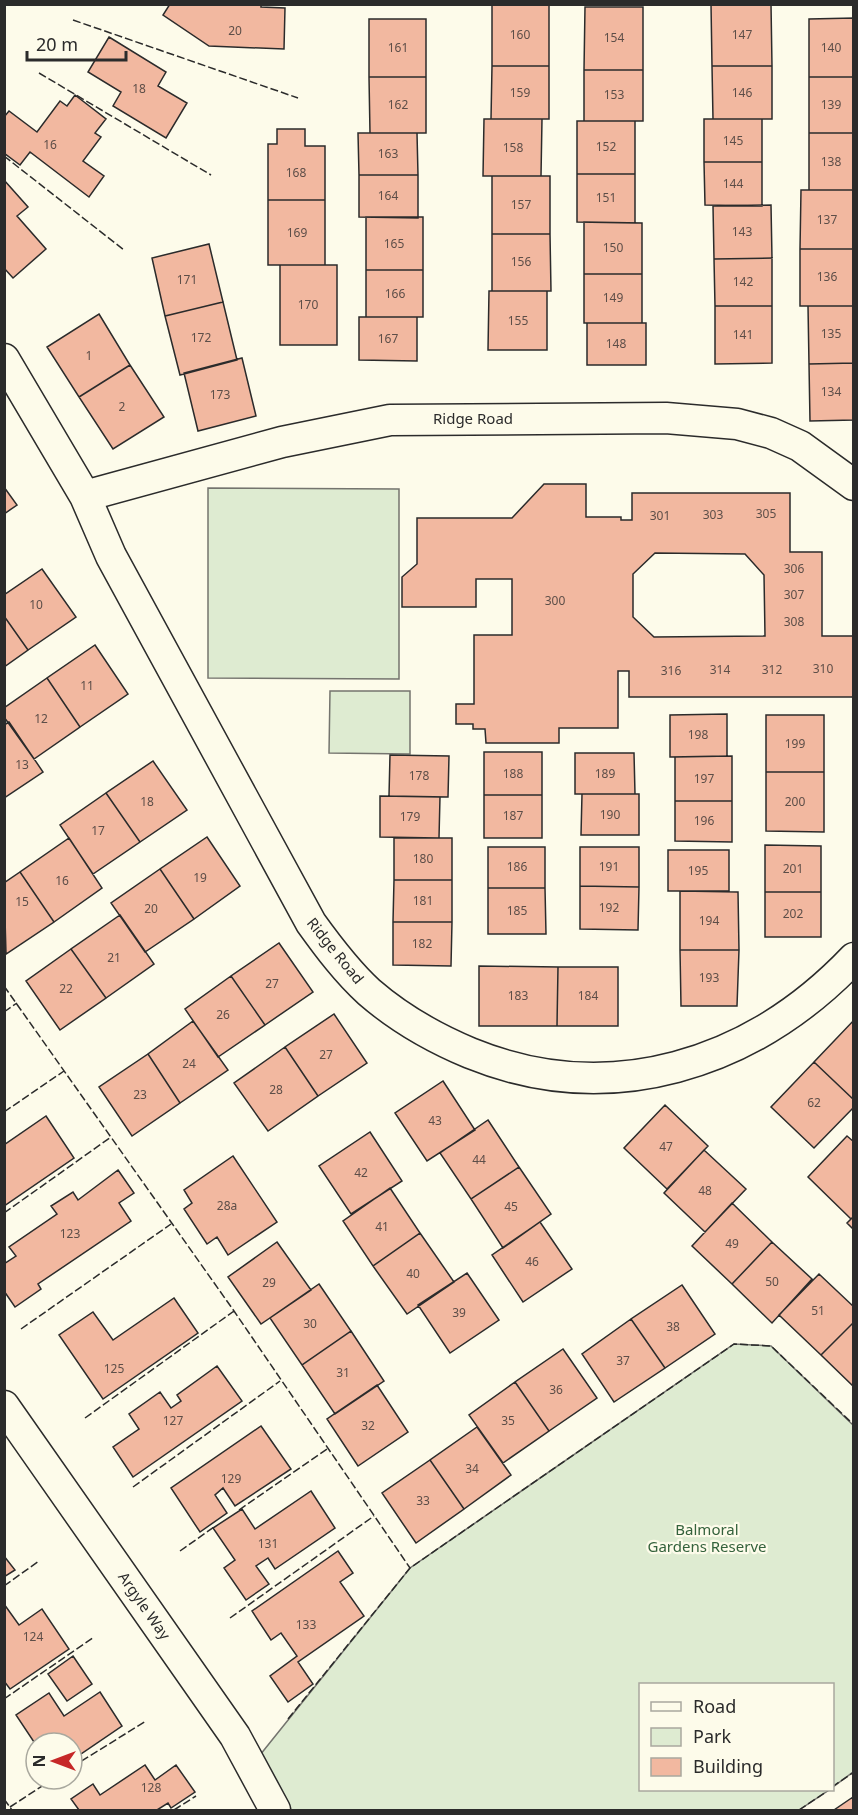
<svg xmlns="http://www.w3.org/2000/svg" width="858" height="1815" viewBox="0 0 858 1815" font-family="'Noto Sans',sans-serif">
<style>
.green{fill:#deebd1;stroke:#74746e;stroke-width:1.5}
.building{fill:#f2b8a0;stroke:#2b2b2b;stroke-width:1.5;fill-rule:evenodd}
.lines{fill:none;stroke-linecap:round;stroke-linejoin:round}
.street-casing{stroke:#2b2b2b;stroke-width:33}
.street{stroke:#fdfbea;stroke-width:30}
.fence{stroke:#2b2b2b;stroke-width:1.5;stroke-dasharray:8 3;stroke-linecap:butt}
.labels{text-anchor:middle;stroke-width:4.5;stroke-linejoin:round;paint-order:stroke}
.number-label{font-size:12px;fill:#5d4e48}
.street-label{font-size:15px;fill:#2b2b2b;stroke:#fdfbea}
.park-label{font-size:15px;fill:#34623c;stroke:#fdfbea}
</style>
<rect width="100%" height="100%" fill="#fdfbea"/>
<path class="green" d="M208 488 399 489V679L208 678Z
M330 691H410V754L329 753Z
M734 1344 771 1346 853 1425V1772L833 1787 832 1684H640V1790H829L799 1810H275L252 1765 410 1568Z"/>
<path class="building" d="M170 4H261V7L285 8 284 49 209 46 163 15Z
M492 4H549V66H492Z
M711 4H771L772 66H712Z
M585 7H643V70H584Z
M854 18V77H809V19Z
M369 19H426V77H369Z
M109 37 166 72 158 86 187 103 166 138 113 106 121 92 88 72Z
M492 66H549V119H491Z
M712 66H772V119H713Z
M584 70H643V121H584Z
M369 77H426V133H370Z
M809 77H854V133H809Z
M75 95 106 119 95 133 101 137 83 161 104 176 89 197 30 152 20 165 4 153V117L9 111 37 132 60 101 67 106Z
M484 119H542L541 176H483Z
M704 119H762V162H704Z
M577 121H635V174H577Z
M277 129H305V146H325V200H268V144H277Z
M358 133H417L418 175H359Z
M809 133H854V190H809Z
M704 162H762V206L705 205Z
M577 174H635V223L577 222Z
M359 175H418V218L359 217Z
M492 176H550V234H492Z
M4 180 28 207 17 216 46 249 13 278 4 268Z
M801 190H854V249H800Z
M268 200H325V265H268Z
M771 205 772 258 714 259 713 206Z
M366 217H423V270H366Z
M584 222 642 223V274H584Z
M492 234H550L551 291H492Z
M209 244 223 302 165 316 152 258Z
M800 249H854V306H800Z
M772 258V306H715L714 259Z
M280 265H337V345H280Z
M366 270H423V317H366Z
M584 274H642V323H584Z
M489 291H547V350H488Z
M223 302 237 360 180 375 165 316Z
M715 306H772V363L715 364Z
M808 306H854V363L809 364Z
M99 314 130 365 79 397 47 347Z
M359 317H417V361L359 360Z
M587 323H646V365H587Z
M242 358 256 416 198 431 184 373Z
M854 363V420L810 421 809 364Z
M130 365 164 417 113 449 79 397Z
M544 484H586V517H621V520H632V493H790V552H822V636H854V697H629V671H618V728H559V743H486L485 729H473V724H456V704H474V635H512V579H476V607H402V577L417 564V518H512ZM655 553 745 554 764 575 765 636 654 637 633 617V574Z
M4 487 17 505 4 514Z
M42 569 76 617 28 650 4 616V595Z
M4 616 28 650 4 667Z
M95 645 128 694 80 727 47 678Z
M47 678 80 727 34 759 4 717V708Z
M727 714V756L670 757V715Z
M766 715H824V772H766Z
M9 722 43 772 4 798V725Z
M484 752H542V795H484Z
M575 753H634L635 794H575Z
M390 755 449 756 448 797 389 796Z
M732 756V801H675V757Z
M153 761 187 810 140 842 106 793Z
M766 772H824V832L766 831Z
M106 793 140 842 93 874 60 825Z
M582 794H639V835H581Z
M484 795H542V838H484Z
M380 796 440 797 439 838 380 837Z
M675 801H732V842L675 841Z
M207 837 240 886 194 919 160 869Z
M69 838 102 888 54 922 20 872Z
M394 838H452V880H394Z
M765 845 821 846V892H765Z
M488 847H545V888H488Z
M580 847H639V887L580 886Z
M668 850H729V891H668Z
M160 869 194 919 145 952 111 903Z
M20 872 54 922 6 954 4 883Z
M394 880H452V922H393Z
M580 886 639 887 638 930 580 929Z
M488 888H545L546 934H488Z
M680 891 738 892 739 950H680Z
M765 892H821V937H765Z
M120 915 154 964 106 998 71 949Z
M393 922H452L451 966 393 965Z
M279 943 313 992 265 1025 231 976Z
M71 949 106 998 60 1030 26 981Z
M680 950H739L737 1006H681Z
M479 966 558 967 557 1026H479Z
M558 967H618V1026H557Z
M231 976 265 1025 218 1057 185 1009Z
M334 1014 367 1063 318 1096 285 1047Z
M854 1020V1100L814 1062Z
M193 1021 228 1070 180 1103 148 1054Z
M285 1047 318 1096 268 1131 234 1083Z
M148 1054 180 1103 132 1136 99 1087Z
M814 1062 854 1100V1107L814 1148 771 1107Z
M443 1081 475 1130 427 1161 395 1113Z
M665 1105 708 1146 667 1189 624 1148Z
M46 1116 74 1158 4 1206V1145Z
M488 1120 519 1167 471 1199 440 1153Z
M370 1132 402 1181 351 1214 319 1166Z
M847 1136 854 1142V1216L851 1219 808 1177Z
M704 1150 746 1189 705 1232 664 1193Z
M233 1156 277 1222 228 1255 217 1237 207 1244 184 1209 192 1203 184 1190Z
M519 1167 551 1214 503 1248 471 1199Z
M118 1170 134 1193 119 1203 131 1221 38 1284 41 1289 15 1307 4 1291V1264L16 1256 9 1247 57 1214 51 1206 73 1192 78 1200Z
M390 1188 420 1233 373 1266 343 1221Z
M732 1203 772 1242 732 1284 692 1246Z
M854 1216V1230L847 1223Z
M540 1222 572 1269 523 1302 492 1255Z
M420 1233 454 1282 407 1314 373 1266Z
M277 1242 311 1290 261 1324 228 1277Z
M772 1242 812 1279 772 1323 732 1284Z
M467 1273 499 1320 450 1353 418 1305Z
M819 1274 854 1307V1322L821 1355 779 1315Z
M319 1284 351 1331 302 1365 270 1318Z
M682 1285 715 1334 665 1368 631 1319Z
M174 1298 198 1333 103 1399 59 1335 93 1312 113 1340Z
M631 1319 665 1368 614 1402 582 1354Z
M854 1322V1387L821 1355Z
M351 1331 384 1381 335 1414 302 1365Z
M563 1349 597 1398 549 1431 515 1382Z
M217 1366 242 1401 133 1477 113 1447 139 1429 129 1414 160 1392 171 1408 181 1401 177 1395Z
M515 1382 549 1431 503 1463 469 1415Z
M377 1385 408 1432 358 1466 327 1419Z
M261 1426 291 1469 235 1506 223 1488 215 1495 227 1513 200 1532 171 1488Z
M477 1427 511 1475 464 1509 430 1460Z
M430 1460 464 1509 416 1543 382 1493Z
M311 1491 335 1528 275 1569 268 1558 256 1566 269 1584 246 1600 224 1568 235 1560 213 1528 242 1509 255 1529Z
M338 1551 353 1573 340 1582 364 1616 298 1662 313 1684 288 1702 270 1676 297 1656 281 1633 271 1640 252 1611Z
M4 1556 15 1570 4 1577Z
M4 1604 19 1625 42 1609 69 1649 10 1689 4 1681Z
M73 1656 92 1684 67 1701 48 1674Z
M100 1692 122 1726 72 1760V1743H36V1745L16 1715 49 1693 64 1716Z
M145 1765 155 1780 176 1765 195 1792 171 1808 168 1803 157 1810H79L71 1799 93 1784 100 1795Z
M853 1797 854 1810H834Z"/>
<g class="lines">
<defs>
<path id="street" d="M4 359 85 496 111 556 311 923C329 948 347 972 369 992 399 1018 434 1038 470 1053 610 1110 752 1065 854 958
M85 496 282 442 390 420 666 418 737 424 771 433 800 446 854 485
M4 1406 235 1736 275 1810"/>
</defs>
<use href="#street" class="street-casing"/>
<use href="#street" class="street"/>
<path class="fence" d="M73 20 298 98
M39 73 211 175
M4 156 124 250
M4 986 234 1311 410 1568
M4 1012 17 1003
M4 1112 64 1071
M4 1213 111 1137
M21 1329 171 1224
M85 1418 234 1311
M133 1487 280 1381
M239 1510 327 1449
M180 1551 214 1527
M4 1586 39 1561
M230 1618 374 1516
M4 1699 94 1637
M288 1719 410 1568 734 1344 771 1346 854 1425
M72 1767 146 1721
M832 1787 854 1772
M4 1799 12 1810
M10 1807 53 1779
M174 1810 196 1796
M799 1810 829 1790"/>
</g>
<g class="labels">
<g class="number-label">
<text x="235" y="35">20</text>
<text x="520" y="39">160</text>
<text x="742" y="39">147</text>
<text x="614" y="42">154</text>
<text x="398" y="52">161</text>
<text x="831" y="52">140</text>
<text x="139" y="93">18</text>
<text x="520" y="97">159</text>
<text x="742" y="97">146</text>
<text x="614" y="99">153</text>
<text x="398" y="109">162</text>
<text x="831" y="109">139</text>
<text x="733" y="145">145</text>
<text x="50" y="149">16</text>
<text x="606" y="151">152</text>
<text x="513" y="152">158</text>
<text x="388" y="158">163</text>
<text x="831" y="166">138</text>
<text x="296" y="177">168</text>
<text x="733" y="188">144</text>
<text x="388" y="200">164</text>
<text x="606" y="202">151</text>
<text x="521" y="209">157</text>
<text x="827" y="224">137</text>
<text x="742" y="236">143</text>
<text x="297" y="237">169</text>
<text x="394" y="248">165</text>
<text x="613" y="252">150</text>
<text x="521" y="266">156</text>
<text x="827" y="281">136</text>
<text x="187" y="284">171</text>
<text x="743" y="286">142</text>
<text x="395" y="298">166</text>
<text x="613" y="302">149</text>
<text x="308" y="309">170</text>
<text x="518" y="325">155</text>
<text x="831" y="338">135</text>
<text x="743" y="339">141</text>
<text x="201" y="342">172</text>
<text x="388" y="343">167</text>
<text x="616" y="348">148</text>
<text x="89" y="360">1</text>
<text x="831" y="396">134</text>
<text x="220" y="399">173</text>
<text x="122" y="411">2</text>
<text x="766" y="518">305</text>
<text x="713" y="519">303</text>
<text x="660" y="520">301</text>
<text x="794" y="573">306</text>
<text x="794" y="599">307</text>
<text x="555" y="605">300</text>
<text x="36" y="609">10</text>
<text x="794" y="626">308</text>
<text x="823" y="673">310</text>
<text x="720" y="674">314</text>
<text x="772" y="674">312</text>
<text x="671" y="675">316</text>
<text x="87" y="690">11</text>
<text x="41" y="723">12</text>
<text x="698" y="739">198</text>
<text x="795" y="748">199</text>
<text x="22" y="769">13</text>
<text x="513" y="778">188</text>
<text x="605" y="778">189</text>
<text x="419" y="780">178</text>
<text x="704" y="783">197</text>
<text x="147" y="806">18</text>
<text x="795" y="806">200</text>
<text x="610" y="819">190</text>
<text x="513" y="820">187</text>
<text x="410" y="821">179</text>
<text x="704" y="825">196</text>
<text x="98" y="835">17</text>
<text x="423" y="863">180</text>
<text x="517" y="871">186</text>
<text x="609" y="871">191</text>
<text x="793" y="873">201</text>
<text x="698" y="875">195</text>
<text x="200" y="882">19</text>
<text x="62" y="885">16</text>
<text x="423" y="905">181</text>
<text x="22" y="906">15</text>
<text x="609" y="912">192</text>
<text x="151" y="913">20</text>
<text x="517" y="915">185</text>
<text x="793" y="918">202</text>
<text x="709" y="925">194</text>
<text x="422" y="948">182</text>
<text x="114" y="962">21</text>
<text x="709" y="982">193</text>
<text x="272" y="988">27</text>
<text x="66" y="993">22</text>
<text x="518" y="1000">183</text>
<text x="588" y="1000">184</text>
<text x="223" y="1019">26</text>
<text x="326" y="1059">27</text>
<text x="189" y="1068">24</text>
<text x="276" y="1094">28</text>
<text x="140" y="1099">23</text>
<text x="814" y="1107">62</text>
<text x="435" y="1125">43</text>
<text x="666" y="1151">47</text>
<text x="479" y="1164">44</text>
<text x="361" y="1177">42</text>
<text x="705" y="1195">48</text>
<text x="227" y="1210">28a</text>
<text x="511" y="1211">45</text>
<text x="382" y="1231">41</text>
<text x="70" y="1238">123</text>
<text x="732" y="1248">49</text>
<text x="532" y="1266">46</text>
<text x="413" y="1278">40</text>
<text x="772" y="1286">50</text>
<text x="269" y="1287">29</text>
<text x="818" y="1315">51</text>
<text x="459" y="1317">39</text>
<text x="310" y="1328">30</text>
<text x="673" y="1331">38</text>
<text x="623" y="1365">37</text>
<text x="114" y="1373">125</text>
<text x="343" y="1377">31</text>
<text x="556" y="1394">36</text>
<text x="173" y="1425">127</text>
<text x="508" y="1425">35</text>
<text x="368" y="1430">32</text>
<text x="472" y="1473">34</text>
<text x="231" y="1483">129</text>
<text x="423" y="1505">33</text>
<text x="268" y="1548">131</text>
<text x="306" y="1629">133</text>
<text x="33" y="1641">124</text>
<text x="151" y="1792">128</text>
</g>
<g class="street-label">
<text x="473" y="424">Ridge Road</text>
<text transform="translate(335 951) rotate(51)" y="5">Ridge Road</text>
<text transform="translate(144 1606) rotate(55)" y="5">Argyle Way</text>
</g>
<g class="park-label">
<text x="707" y="1535">Balmoral<tspan x="707" dy="17">Gardens Reserve</tspan></text>
</g>
</g>
<rect width="858" height="1815" fill="none" stroke="#2b2b2b" stroke-width="12"/>
<rect x="639" y="1683" width="195" height="108" fill="#fdfbea" stroke="#a9a89e" stroke-width="1.5"/>
<rect x="651" y="1702" width="30" height="9" fill="#fdfbea" stroke="#a9a89e" stroke-width="1.5"/>
<text x="693" y="1713" font-size="18" fill="#2b2b2b">Road</text>
<rect x="651" y="1728" width="30" height="18" fill="#deebd1" stroke="#a9a89e" stroke-width="1.5"/>
<text x="693" y="1743" font-size="18" fill="#2b2b2b">Park</text>
<rect x="651" y="1758" width="30" height="18" fill="#f2b8a0" stroke="#a9a89e" stroke-width="1.5"/>
<text x="693" y="1773" font-size="18" fill="#2b2b2b">Building</text>
<g transform="translate(54 1761) rotate(270)"><circle r="28" fill="#fdfbea" stroke="#a9a89e" stroke-width="1.5"/>
<path d="M0-4.5L10 22L0 15L-10 22Z" fill="#c62828"/>
<text y="-9" font-size="16" font-weight="bold" text-anchor="middle" fill="#2b2b2b">N</text>
</g>
<path d="M27 51v9h99v-9" fill="none" stroke="#2b2b2b" stroke-width="3"/>
<text x="36" y="51" font-size="18" fill="#2b2b2b" stroke="#fdfbea" stroke-width="4.5" paint-order="stroke">20 m</text>
</svg>
